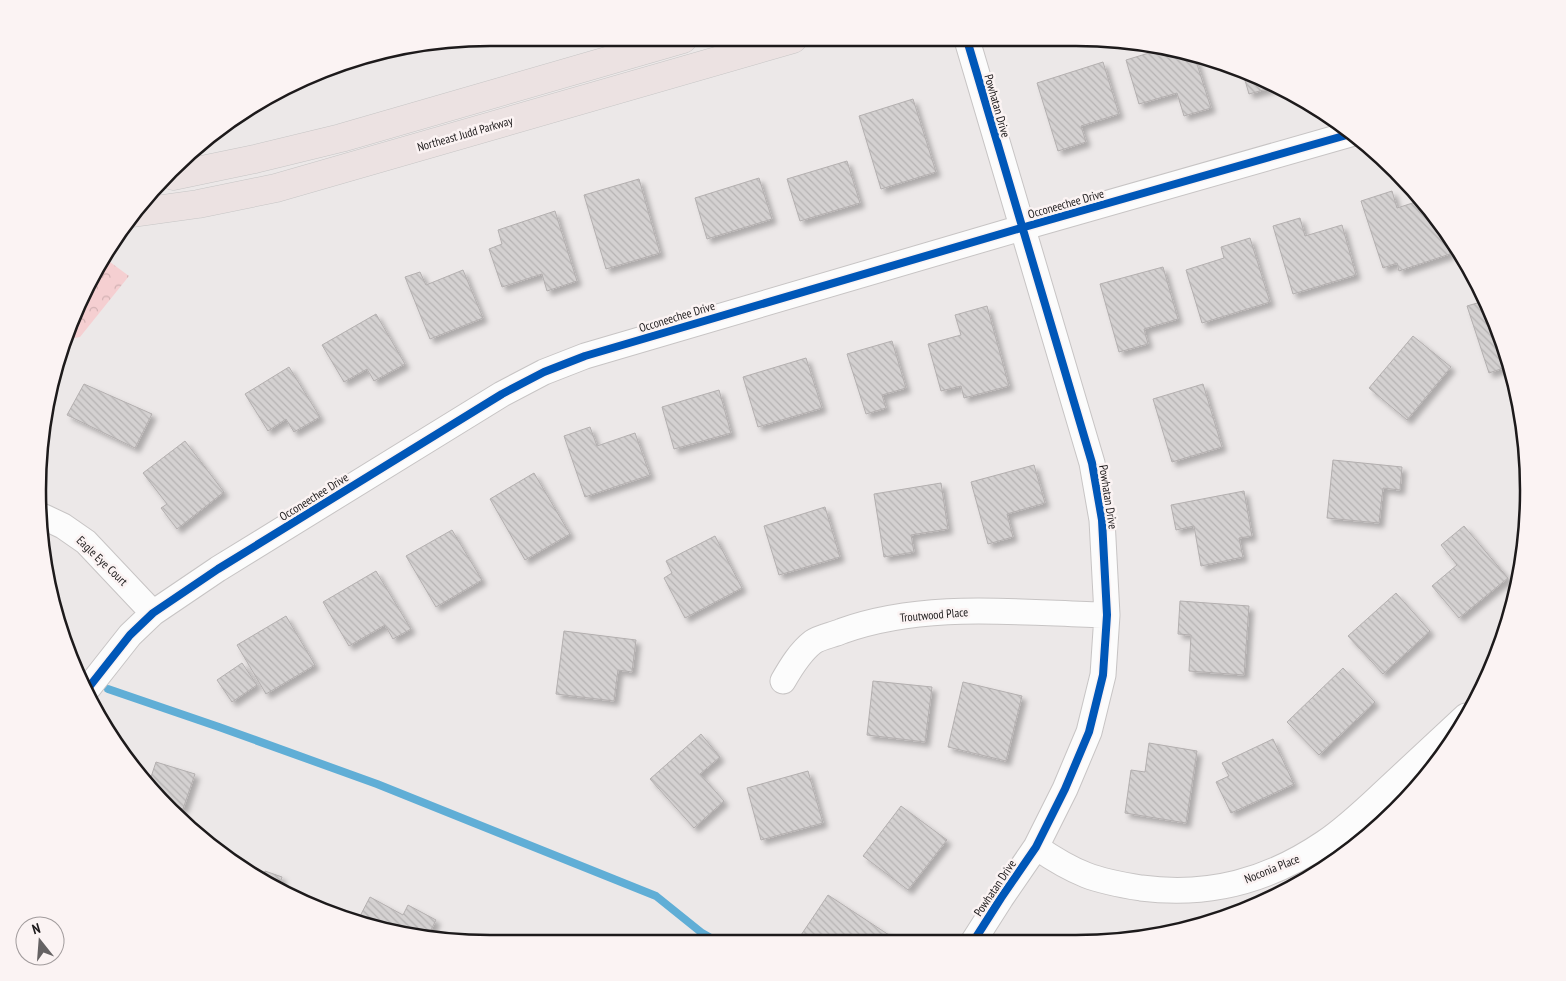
<svg xmlns="http://www.w3.org/2000/svg" width="1566" height="981" viewBox="0 0 1566 981" font-family="'PT Sans Narrow',sans-serif">
<style>
.forest{fill:url(#forest-crowns)}
.lines{fill:none;stroke-linecap:round;stroke-linejoin:round}
.stream{stroke:#60aed6;stroke-width:8}
.building{fill:url(#building-back-hatch);stroke:#b3afaf;filter:url(#shadow)}
.street-casing{stroke:#c7c4c4;stroke-width:27}
.highway-casing{stroke:#c6c5c5;stroke-width:29}
.street{stroke:#fcfcfc;stroke-width:25}
.highway{stroke:#ece2e2;stroke-width:28}
.cycleway-casing{stroke:#fbf3f3;stroke-width:11}
.cycleway{stroke:#0057b8;stroke-width:8}
.labels{text-anchor:middle;stroke-width:5;stroke-linejoin:round;paint-order:stroke}
.street-label{font-size:12px;fill:#1d1a1b;stroke:#fbf3f3}
.rim{fill:none;stroke:#1d1a1b;stroke-width:2.5}
</style>
<defs>
<pattern id="forest-crowns" width="20" height="18" patternUnits="userSpaceOnUse" patternTransform="scale(1.25)"><rect width="20" height="18" fill="#f5cfd1"/><path d="M2 6a3 3 0 1 1 6 0M12 15a3 3 0 1 1 6 0" fill="none" stroke="#d2b1b3"/></pattern>
<pattern id="building-back-hatch" width="6" height="6" patternUnits="userSpaceOnUse" patternTransform="scale(1.25)"><rect width="6" height="6" fill="#d4d1d1"/><path d="M-1 5l2 2M0 0l6 6M5-1l2 2" fill="none" stroke="#b6b3b3"/></pattern>
<filter id="shadow"><feDropShadow dx="4.5" dy="4.5" stdDeviation="2.5" flood-color="#0004"/></filter>
</defs>
<rect width="100%" height="100%" fill="#ece8e8"/>
<path class="forest" d="M106 262H110L129 276 80 337 64 340Z"/>
<g class="lines">
<path class="stream" d="M108 689 219 727 377 784 656 896 702 933 716 941"/>
</g>
<path class="building" d="M1162 49 1195 58 1211 108 1184 116 1177 93 1139 104 1126 60Z
M1103 62 1119 114 1081 126 1086 142 1058 151 1037 83Z
M1242 70 1249 72 1274 87 1249 94Z
M913 99 936 172 881 189 859 116Z
M847 161 860 203 800 221 787 179Z
M759 178 772 219 707 239 695 198Z
M639 179 660 253 606 269 584 195Z
M1392 191 1397 208 1422 200 1441 227 1450 254 1399 271 1397 263 1383 268 1361 201Z
M555 211 577 281 547 291 542 274 502 287 489 249 502 244 498 230Z
M1300 218 1305 236 1342 225 1356 275 1293 294 1273 226Z
M1250 238 1270 302 1202 323 1186 270 1224 258 1221 247Z
M1163 267 1178 319 1144 329 1148 344 1119 352 1100 284Z
M463 270 483 318 430 339 405 277 420 272 426 285Z
M1484 301 1505 345 1509 366 1489 373 1467 306Z
M987 306 1009 386 964 398 961 386 941 391 928 344 961 335 955 315Z
M376 314 405 364 374 381 367 369 344 382 322 345Z
M1413 336 1451 367 1407 420 1369 388Z
M892 341 906 388 882 395 886 408 866 414 847 354Z
M806 358 822 408 758 427 743 377Z
M289 367 320 417 294 432 286 419 268 431 245 394Z
M84 384 152 414 135 448 67 415Z
M1203 384 1222 447 1172 462 1153 399Z
M719 390 731 433 674 449 662 407Z
M590 427 597 446 635 433 650 475 585 497 564 436Z
M185 441 224 492 177 529 161 508 167 504 143 473Z
M1333 460 1402 467 1400 490 1383 488 1379 523 1327 518Z
M1034 465 1045 503 1007 514 1013 537 988 544 971 482Z
M534 473 570 534 525 560 490 499Z
M941 483 948 529 911 535 914 552 884 557 874 494Z
M1244 491 1252 536 1239 538 1243 557 1201 566 1194 526 1176 530 1171 505Z
M825 507 840 557 779 575 764 526Z
M1464 526 1508 578 1459 618 1432 586 1457 565 1441 545Z
M452 530 482 580 436 607 406 556Z
M715 536 742 588 685 618 664 578 672 573 666 561Z
M376 571 411 629 393 639 385 625 349 646 323 602Z
M1396 593 1430 631 1383 674 1348 636Z
M1180 601 1249 606 1244 675 1189 671 1191 635 1178 634Z
M286 616 315 665 266 694 237 645Z
M564 631 636 640 632 672 618 670 614 701 556 694Z
M242 663 257 685 232 702 217 680Z
M1343 668 1375 702 1319 755 1287 722Z
M873 681 932 687 925 742 867 735Z
M963 682 1022 696 1006 761 948 747Z
M701 734 720 757 700 774 724 801 694 828 650 779Z
M1273 739 1294 784 1231 813 1216 782 1229 776 1222 763Z
M1149 743 1197 751 1186 823 1125 813 1131 770 1145 772Z
M156 762 195 774 183 809 174 806 150 780Z
M808 771 823 823 761 840 747 788Z
M901 806 947 840 908 890 863 856Z
M265 871 282 877 279 887 262 877Z
M287 892 318 903 316 909Z
M828 895 889 935 884 942 797 941Z
M370 897 403 915 408 905 436 920 427 938 358 920Z"/>
<g class="lines">
<defs>
<path id="street" d="M967 40 1092 463 1102 520 1107 615 1103 675 1089 732 1065 789 1036 847 1001 898 973 942
M44 517 63 526 86 542 153 613
M783 681C791 667 800 652 813 642 820 637 833 635 842 631 926 601 1019 613 1107 615
M89 687 130 635 153 613 218 569 502 394 544 372 585 356 1021 228 1354 133
M1036 847C1052 858 1068 868 1086 875 1104 882 1122 885 1141 888 1209 897 1268 881 1324 843 1345 829 1364 811 1382 794 1410 768 1438 742 1466 716"/>
<path id="highway" d="M173 176 255 159 341 138 683 39
M133 213 198 204 276 188 793 39"/>
</defs>
<use href="#street" class="street-casing"/>
<use href="#highway" class="highway-casing"/>
<use href="#street" class="street"/>
<use href="#highway" class="highway"/>
<defs>
<path id="cycleway" d="M967 40 1092 463 1102 520 1107 615 1103 675 1089 732 1065 789 1036 847 1001 898 973 942
M89 687 130 635 153 613 218 569 502 394 544 372 585 356 1021 228 1354 133"/>
</defs>
<use href="#cycleway" class="cycleway-casing"/>
<use href="#cycleway" class="cycleway"/>
</g>
<g class="labels">
<g class="street-label">
<text transform="translate(997 106) rotate(74)" y="4">Powhatan Drive</text>
<text transform="translate(465 134) rotate(-16)" y="4">Northeast Judd Parkway</text>
<text transform="translate(1066 204) rotate(-16)" y="4">Occoneechee Drive</text>
<text transform="translate(677 317) rotate(-17)" y="4">Occoneechee Drive</text>
<text transform="translate(314 497) rotate(-32)" y="4">Occoneechee Drive</text>
<text transform="translate(1108 497) rotate(81)" y="4">Powhatan Drive</text>
<text transform="translate(102 561) rotate(44)" y="4">Eagle Eye Court</text>
<text transform="translate(934 615) rotate(-5)" y="4">Troutwood Place</text>
<text transform="translate(1272 869) rotate(-22)" y="4">Noconia Place</text>
<text transform="translate(995 888) rotate(-56)" y="4">Powhatan Drive</text>
</g>
</g>
<path d="M0 0H1566V981H0ZM490 46H1076A444 444 0 0 1 1520 490V491A444 444 0 0 1 1076 935H490A444 444 0 0 1 46 491V490A444 444 0 0 1 490 46Z" fill="#fbf3f3" fill-rule="evenodd"/>
<path class="rim" d="M490 46H1076A444 444 0 0 1 1520 490V491A444 444 0 0 1 1076 935H490A444 444 0 0 1 46 491V490A444 444 0 0 1 490 46Z"/>
<g transform="translate(40 941) rotate(343)"><circle r="24" fill="#fbf3f3" stroke="#a29c9d"/>
<path d="M0-4L9 19L0 12L-9 19Z" fill="#656263"/>
<text y="-8" font-size="14" font-weight="bold" text-anchor="middle" fill="#1d1a1b">N</text>
</g>
</svg>
